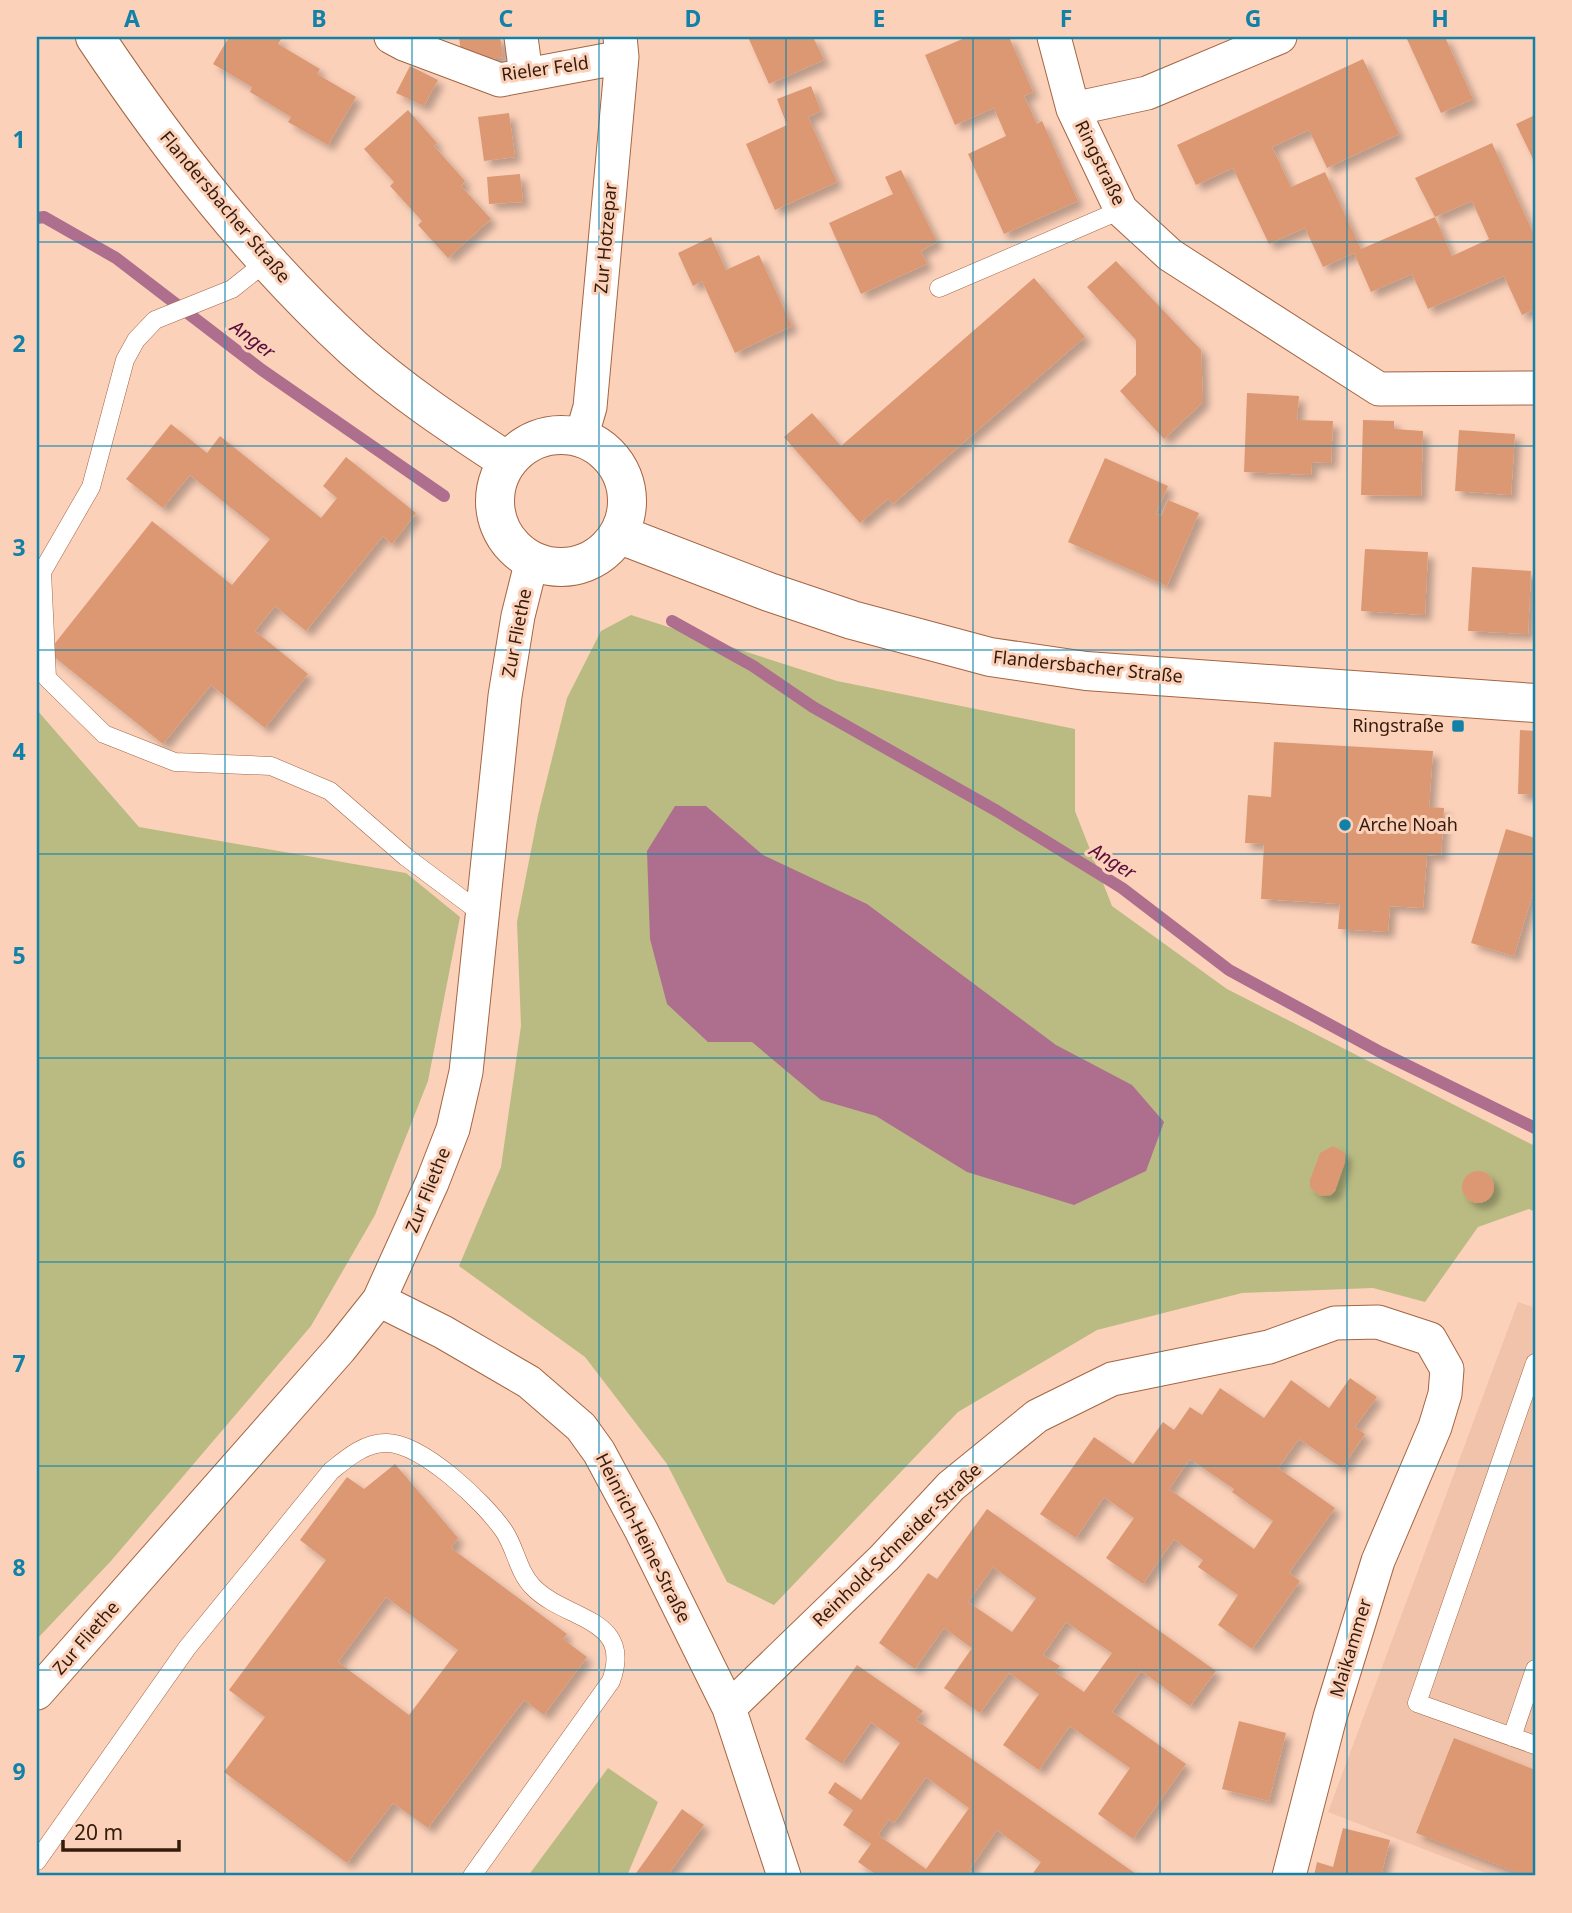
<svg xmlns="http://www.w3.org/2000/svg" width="1572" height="1913" viewBox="0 0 1572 1913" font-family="'Noto Sans',sans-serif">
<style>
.built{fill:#f1c3aa}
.green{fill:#babb83}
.water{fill:#ad6f8d}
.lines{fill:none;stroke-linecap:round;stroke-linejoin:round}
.stream{stroke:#ad6f8d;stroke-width:12}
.building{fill:#db9873;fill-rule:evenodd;filter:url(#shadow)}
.service-casing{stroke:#a46542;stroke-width:19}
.minor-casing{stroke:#a46542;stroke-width:35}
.tertiary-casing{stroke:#a46542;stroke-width:40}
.service{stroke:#fff;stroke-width:18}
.minor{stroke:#fff;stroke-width:33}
.tertiary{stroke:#fff;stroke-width:38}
.grid{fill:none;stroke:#1181a8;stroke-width:2;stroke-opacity:0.55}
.poi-dot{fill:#1181a8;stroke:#fcd1ba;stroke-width:2.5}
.labels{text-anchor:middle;stroke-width:6;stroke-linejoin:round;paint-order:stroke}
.street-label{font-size:18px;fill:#351b0c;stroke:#fcd1ba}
.poi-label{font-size:18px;fill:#351b0c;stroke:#fcd1ba;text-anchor:end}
.water-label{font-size:19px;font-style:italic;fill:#590b3a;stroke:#fcd1ba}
.neatline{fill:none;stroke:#1181a8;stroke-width:2.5}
.grid-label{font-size:23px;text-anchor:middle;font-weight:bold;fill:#1181a8}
</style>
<defs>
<filter id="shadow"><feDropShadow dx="6" dy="6" stdDeviation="3.5" flood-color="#0004"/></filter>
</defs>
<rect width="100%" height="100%" fill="#fcd1ba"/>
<path class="built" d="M1518 1302 1535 1308V1876H1493L1328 1812Z"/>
<path class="green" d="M631 615 837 681 1075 729V811L1112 906 1227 989 1535 1146V1212L1529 1209 1478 1227 1425 1302 1373 1288 1242 1293 1097 1330 958 1412 774 1605 727 1582 667 1464 585 1357 459 1266 501 1167 521 1026 517 922 538 815 567 698 601 631Z
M37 710 139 827 406 873 460 917 428 1081 375 1215 311 1326 111 1561 37 1639Z
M608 1768 658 1802 627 1876H528Z"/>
<path class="water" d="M675 806H706L763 855 867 904 1056 1045 1132 1085 1164 1122 1146 1171 1074 1205 967 1172 876 1116 821 1100 752 1042H708L667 1004 650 939 647 851Z"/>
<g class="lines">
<path class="stream" d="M37 218 44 217 116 258 262 370 444 496
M672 621 753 666 813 707 997 811 1122 888 1229 970 1382 1053 1535 1128"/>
</g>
<path class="building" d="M229 37H278L281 39 278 44 320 69 317 74 356 97 328 145 288 122 291 117 250 92 252 87 213 64Z
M459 37H500L503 57 475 61 461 53Z
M748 37H813L824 60 769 84Z
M967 37H1009L1033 92 1024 96 1037 124 1042 121 1078 201 1004 234 968 154 1006 136 994 108 955 125 925 55Z
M1406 37H1445L1473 99 1441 113Z
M1363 59 1399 134 1327 168 1309 130 1272 147 1291 187 1325 172 1361 249 1435 217 1452 256 1489 239 1472 201 1435 217 1415 178 1492 143 1535 237V309L1522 315 1504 276 1428 309 1412 274 1371 292 1354 253 1323 267 1305 228 1269 244 1233 168 1196 185 1177 145Z
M410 66 438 80 424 106 396 93Z
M811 86 821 111 808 117 837 182 775 210 746 144 787 125 777 99Z
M408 110 437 143 434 146 465 181 461 186 491 219 448 258 418 225 422 221 390 186 394 182 364 149Z
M509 113 515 157 484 161 478 117Z
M1535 115V163L1516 124Z
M901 170 937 242 921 251 927 264 861 294 829 223 893 194 885 177Z
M520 174 523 202 489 204 487 177Z
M711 237 726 270 759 255 792 326 735 353 702 281 693 286 678 253Z
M1116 261 1201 350 1203 402 1164 439 1120 391 1136 375V340L1087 287Z
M1034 278 1085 337 893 504 888 499 860 523 784 437 812 413 841 446Z
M1247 393 1299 396 1297 420 1333 421 1331 463 1312 462 1311 475 1244 472Z
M1363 420 1394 421V429L1423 431 1421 496 1361 495Z
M171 424 207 453 220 436 321 518 337 498 323 486 346 457 416 513 392 544 383 536 306 631 275 606 255 631 308 674 265 728 211 685 163 744 48 652 152 521 232 585 270 539 190 475 163 508 126 479Z
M1459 430 1515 434 1511 495 1455 491Z
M1105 458 1168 486 1156 514 1161 516 1168 500 1199 513 1167 586 1068 542Z
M1365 549 1428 552 1425 615 1361 611Z
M1472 567 1531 571 1528 634 1468 631Z
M1520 730 1535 731V795L1518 794Z
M1274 742 1433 751 1429 807 1444 808 1441 856 1427 855 1423 908 1390 906 1388 932 1338 929 1340 904 1261 899 1264 844 1245 843 1248 795 1271 797Z
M1506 829 1535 838V886L1514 956 1471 943Z
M1333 1146 1345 1153V1162L1335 1191 1331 1195 1320 1196 1310 1187V1180L1320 1153Z
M1462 1187a16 16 0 1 1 32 0a16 16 0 1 1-32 0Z
M1350 1378 1377 1397 1355 1427 1365 1434 1342 1468 1299 1439 1278 1468 1335 1508 1289 1573 1300 1581 1252 1649 1218 1625 1238 1595 1198 1567 1203 1560 1174 1539 1143 1584 1106 1558 1134 1518 1104 1497 1076 1538 1040 1514 1094 1437 1133 1464 1163 1422 1174 1430 1190 1407 1202 1415 1220 1388 1264 1418 1291 1380 1329 1408ZM1190 1459 1234 1489 1232 1492 1273 1521 1254 1549 1169 1489Z
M395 1464 458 1538 451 1548 567 1634 563 1639 587 1657 544 1715 524 1700 428 1828 393 1803 347 1863 224 1772 265 1717 229 1690 326 1560 300 1540 347 1477 364 1489ZM386 1597 458 1650 409 1715 338 1662Z
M987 1509 1216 1671 1190 1706 1141 1671 1112 1712 1186 1764 1133 1839 1098 1814 1130 1768 1070 1726 1039 1770 1003 1745 1039 1694 1009 1673 980 1713 944 1688 972 1648 944 1628 915 1669 879 1643 928 1573 937 1579ZM993 1567 1036 1598 1012 1632 968 1602ZM1066 1622 1112 1653 1084 1692 1055 1672 1060 1666 1043 1655Z
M857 1665 923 1711 916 1720 1139 1876H1031L1041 1862 997 1830 969 1870 977 1876H878L858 1862 871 1844 843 1825 853 1810 828 1793 835 1782 861 1800 900 1743 871 1722 842 1764 805 1739ZM926 1777 969 1808 926 1869 878 1835 889 1819 894 1823Z
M1239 1721 1286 1733 1269 1801 1222 1789Z
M1454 1738 1535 1770V1876H1527L1416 1833Z
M682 1809 704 1825 667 1876H634Z
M1343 1828 1390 1840 1381 1876H1314L1317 1862 1333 1867Z"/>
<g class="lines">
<defs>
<path id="service" d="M266 262 232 289 155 320 136 340 125 360 91 487 42 572 47 678 104 734 175 762 271 766 330 791 406 857 481 913
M939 288 1121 210
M1535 1363 1417 1703 1535 1745
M1512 1737 1535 1669
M37 1861 187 1648 331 1471C346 1459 365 1442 387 1443 423 1444 484 1502 504 1531 516 1549 518 1572 533 1587 566 1621 634 1617 611 1681L472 1876"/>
<path id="minor" d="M391 37 404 44 500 80 622 57
M521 37 526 75
M1054 37 1073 109 1121 210 1170 255 1379 389 1535 388
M1073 109 1147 93 1280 37
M581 438 590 407 622 57 620 37
M379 1300 443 1332 529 1382 581 1427 599 1452 641 1530 729 1708 784 1876
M37 1693 340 1349 379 1300 432 1183 453 1129 466 1072 505 696 518 616 532 560
M729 1708 884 1558 951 1486 1037 1416 1112 1379 1269 1347 1335 1323 1378 1322 1430 1339 1447 1369 1445 1394 1435 1427 1378 1561 1330 1717 1289 1876"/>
<path id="tertiary" d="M95 37C170 149 253 256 353 348 399 390 455 427 507 461
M495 501a66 66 0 1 1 132 0a66 66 0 1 1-132 0Z
M618 534 769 592 852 620 990 657 1086 671 1535 703"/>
</defs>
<use href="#service" class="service-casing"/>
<use href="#minor" class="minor-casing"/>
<use href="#tertiary" class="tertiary-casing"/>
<use href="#service" class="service"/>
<use href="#minor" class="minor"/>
<use href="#tertiary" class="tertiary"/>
</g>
<path class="grid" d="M225 37V1876M412 37V1876M599 37V1876M786 37V1876M973 37V1876M1160 37V1876M1347 37V1876M37 242H1535M37 446H1535M37 650H1535M37 854H1535M37 1058H1535M37 1262H1535M37 1466H1535M37 1670H1535"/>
<g class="poi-dot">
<rect x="1451" y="719" width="14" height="14" rx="3.5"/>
<circle cx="1345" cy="825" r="7"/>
</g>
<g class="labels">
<g class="street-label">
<text transform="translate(545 69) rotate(-8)" y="6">Rieler Feld</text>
<text transform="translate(1100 163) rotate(64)" y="6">Ringstraße</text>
<text transform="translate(225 207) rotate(50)" y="6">Flandersbacher Straße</text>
<text transform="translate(606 238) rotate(-85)" y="6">Zur Hotzepar</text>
<text transform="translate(517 633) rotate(-79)" y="6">Zur Fliethe</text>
<text transform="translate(1088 667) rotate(6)" y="6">Flandersbacher Straße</text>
<text transform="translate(428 1190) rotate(-68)" y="6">Zur Fliethe</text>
<text transform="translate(643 1538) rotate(63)" y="6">Heinrich-Heine-Straße</text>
<text transform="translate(897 1545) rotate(-44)" y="6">Reinhold-Schneider-Straße</text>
<text transform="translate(86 1638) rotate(-49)" y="6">Zur Fliethe</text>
<text transform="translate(1351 1648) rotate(-73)" y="6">Maikammer</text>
</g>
<g class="poi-label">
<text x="1444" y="732">Ringstraße</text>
<text x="1359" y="831" text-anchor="start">Arche Noah</text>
</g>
<g class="water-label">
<text transform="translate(253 339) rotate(37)" y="7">Anger</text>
<text transform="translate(1113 861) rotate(32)" y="7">Anger</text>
</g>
</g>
<rect width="1572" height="1913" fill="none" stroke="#fcd1ba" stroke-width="77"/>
<path d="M63 1840v10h116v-10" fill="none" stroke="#351b0c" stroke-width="3.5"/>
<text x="74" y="1840" font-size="21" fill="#351b0c" stroke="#fcd1ba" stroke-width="5" paint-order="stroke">20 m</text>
<rect x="38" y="38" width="1496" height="1836" class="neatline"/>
<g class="grid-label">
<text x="132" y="27">A</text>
<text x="319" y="27">B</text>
<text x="506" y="27">C</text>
<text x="693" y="27">D</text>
<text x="879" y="27">E</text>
<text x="1066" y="27">F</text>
<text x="1253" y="27">G</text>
<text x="1440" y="27">H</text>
<text x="19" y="148">1</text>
<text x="19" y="352">2</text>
<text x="19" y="556">3</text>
<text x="19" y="760">4</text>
<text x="19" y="964">5</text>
<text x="19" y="1168">6</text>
<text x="19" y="1372">7</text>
<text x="19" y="1576">8</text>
<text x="19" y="1780">9</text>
</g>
</svg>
